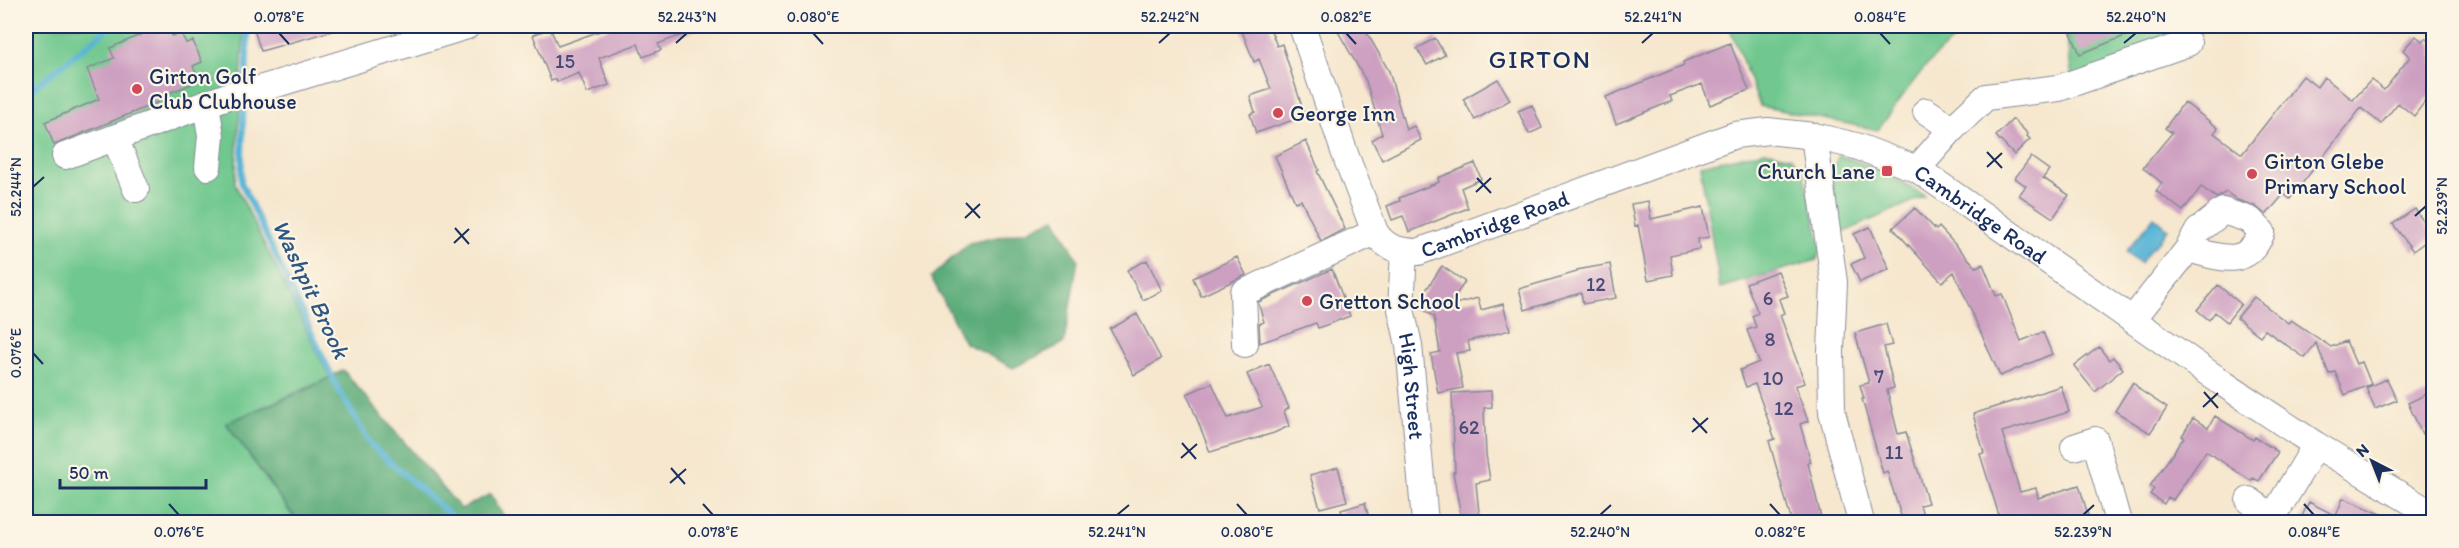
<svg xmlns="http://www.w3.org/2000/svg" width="2459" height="548" viewBox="0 0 2459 548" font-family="Itim,sans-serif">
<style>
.green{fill:#70c88e;stroke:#467c76;stroke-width:1.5}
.forest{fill:#5cac79;stroke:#3c6e6c;stroke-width:1.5}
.water{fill:#57b4d6;stroke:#39729a;stroke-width:1.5}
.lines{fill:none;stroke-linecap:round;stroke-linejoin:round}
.stream{stroke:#57b4d6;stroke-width:6}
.building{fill:#cd9fc1}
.minor-casing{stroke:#888b96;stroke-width:28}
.minor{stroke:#fff;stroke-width:26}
.ticks{fill:none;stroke:#1b2f5e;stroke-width:2}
.poi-dot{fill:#d1495b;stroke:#fcf5e5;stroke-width:2}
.labels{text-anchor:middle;stroke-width:4.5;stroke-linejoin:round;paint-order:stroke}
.number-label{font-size:20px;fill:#484b77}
.poi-label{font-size:22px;fill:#1b2f5e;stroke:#fcf5e5;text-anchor:start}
.street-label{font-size:22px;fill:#1b2f5e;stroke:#fcf5e5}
.water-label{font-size:24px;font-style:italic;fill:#2d5782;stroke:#fcf5e5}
.quarter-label{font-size:26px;letter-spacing:1.5px;fill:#1b2f5e;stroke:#fcf5e5}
.neatline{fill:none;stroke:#1b2f5e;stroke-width:2}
.ticks-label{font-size:15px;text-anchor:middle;fill:#1b2f5e}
</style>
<rect width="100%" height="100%" fill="#fcf5e5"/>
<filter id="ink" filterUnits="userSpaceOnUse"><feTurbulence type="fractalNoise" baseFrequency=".0167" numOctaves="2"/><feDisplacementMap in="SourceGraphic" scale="12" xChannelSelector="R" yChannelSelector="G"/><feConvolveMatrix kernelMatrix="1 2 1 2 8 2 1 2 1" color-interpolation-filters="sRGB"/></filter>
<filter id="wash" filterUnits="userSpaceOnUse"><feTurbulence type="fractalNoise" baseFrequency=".008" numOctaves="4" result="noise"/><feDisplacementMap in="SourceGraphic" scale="24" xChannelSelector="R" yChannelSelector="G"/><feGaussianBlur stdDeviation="1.35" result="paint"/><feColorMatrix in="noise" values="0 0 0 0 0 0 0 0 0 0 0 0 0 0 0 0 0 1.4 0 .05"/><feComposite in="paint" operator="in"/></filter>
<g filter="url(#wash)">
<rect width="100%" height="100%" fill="#f6e7ce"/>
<path class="green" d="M26 26H244L235 184 330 378 226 423 297 522H26Z
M1729 26H2004C1988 28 1968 30 1954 40 1923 62 1901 100 1878 130L1760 106Z
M2065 26H2217L2072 78Z
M1765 151 1791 157 1803 172 1822 250 1816 260 1720 288 1700 165Z
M1839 155 1883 171 1925 196 1840 234 1830 180Z"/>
<path class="forest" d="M1055 218 1078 260 1064 343 1013 368 965 343 931 277 969 243 1027 231Z
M343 370 461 509 491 494 507 522H298L226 423 304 391Z"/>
<path class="water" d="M2154 217 2168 229 2140 263 2126 252Z"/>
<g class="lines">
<path class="stream" d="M246 88 248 26
M26 94 111 26
M244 98 241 182 338 389 372 446 458 522"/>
</g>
<g id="blocks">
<path class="building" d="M155 26H168L172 36 181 33 186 43 193 41 202 62 193 66 199 81 159 97 161 101 54 145 45 122 99 99 87 69 114 58 110 48 140 35 139 32Z
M268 26H334L335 30 261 51 254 30Z
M614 26H702L703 27 658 44 661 50 643 57 638 44 599 58 609 85 587 93 579 73 557 82 556 79 551 81 533 35 550 28 558 46Z
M1240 26H1269L1277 46 1282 44 1305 116 1256 133 1250 114 1255 112 1250 96 1271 89 1259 59 1254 62Z
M1335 26H1363L1389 71 1406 130 1414 126 1421 140 1382 160 1372 140 1382 134 1366 81Z
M2068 26H2150L2080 54Z
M2416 36 2422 41 2425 38 2433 45V91L2414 116 2398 103 2381 124 2361 108 2290 199 2284 194 2266 215 2255 206 2237 200 2226 192 2217 198 2201 187 2183 211 2156 191 2162 183 2143 168 2172 133 2165 128 2184 102 2218 128 2214 133 2242 154 2303 76 2317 87 2324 77 2353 100 2371 80 2384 90 2410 57 2403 50Z
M1435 38 1445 55 1427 65 1417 49Z
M1730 43 1749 90 1710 105 1702 84 1670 96 1672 101 1616 124 1606 97 1684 65 1683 62Z
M1498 79 1510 100 1475 120 1463 99Z
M1532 105 1542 128 1529 134 1518 111Z
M2013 119 2028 134 2027 136 2030 139 2014 155 1996 136Z
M1306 141 1319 170 1317 171 1345 229 1321 241 1301 200 1295 202 1275 156Z
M2031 157 2049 170 2043 178 2069 195 2053 218 2019 195 2026 186 2015 178Z
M1475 163 1481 179 1461 188 1468 208 1409 232 1403 216 1392 220 1387 206 1400 201 1399 198 1439 182 1438 178Z
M1648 201 1651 219 1703 207 1709 237 1698 239 1699 249 1670 255 1673 275 1648 280 1638 225 1635 226 1631 204Z
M1915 208 1936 230 1939 227 1976 267 1983 264 1996 296 2002 294 2021 341 2043 332 2052 354 2000 376 1954 272 1942 282 1893 228Z
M2415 209 2433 236 2413 251 2393 224Z
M1870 227 1889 269 1860 282 1851 264 1864 258 1854 234Z
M1237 257 1246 275 1201 296 1193 278Z
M1147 260 1162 291 1143 300 1127 270Z
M1610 264 1616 298 1583 304 1581 293 1525 310 1519 289 1577 272V270Z
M1442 266 1465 282 1448 306 1478 298 1481 310 1503 304 1510 330 1468 341 1470 351 1456 353 1463 388 1438 393 1431 354 1440 352 1434 317 1416 305Z
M1332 269 1350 316 1318 328 1316 323 1260 343 1259 324 1264 322 1258 302Z
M1778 271 1788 296 1779 299 1784 313 1780 315 1805 383 1795 386 1808 421 1800 424 1811 462 1808 463 1822 522H1796L1794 519H1791L1769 441 1775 439 1755 384 1746 387 1740 370 1759 362 1747 330 1756 327 1752 316 1758 313 1746 283Z
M2218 285 2241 304 2227 322 2215 312 2209 320 2197 310Z
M2254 297 2288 323 2291 320 2331 347 2346 341 2356 364 2362 362 2371 384 2345 395 2335 372 2329 374 2316 343 2305 358 2265 330 2260 336 2237 318Z
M1137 314 1161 359 1134 375 1110 329Z
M1886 324 1892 345 1884 347 1894 388 1887 390 1898 434 1906 432 1928 503 1920 505 1925 522H1903L1887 471 1883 473 1862 399H1864L1860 385 1869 383 1855 333Z
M2099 347 2109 360 2113 357 2123 369 2095 392 2074 366Z
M1269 364 1289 408 1284 411 1289 426 1274 433 1210 452 1187 394 1212 383 1228 418 1262 407 1247 374Z
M2387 379 2397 400 2375 409 2366 388Z
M2133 382 2140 390 2167 408 2150 433 2115 411Z
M2061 386 2069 412 2002 432 2020 492 2036 488 2038 498 2079 485 2088 515 2062 522H2046L2043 514 2001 522 1980 454 1984 453 1973 414Z
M1491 391 1492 407 1484 408 1486 454 1490 480 1476 483 1480 522H1462L1453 472H1455L1452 393Z
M2433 391V429L2422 434 2408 403Z
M2215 416 2253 440 2255 437 2278 452 2259 481 2253 478 2251 481 2206 451 2173 500 2168 497 2164 504 2150 494 2154 489 2150 486 2184 437 2182 436 2193 418 2208 428Z
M1338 467 1347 501 1320 508 1310 475Z
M2343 498 2400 522H2299L2309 502 2336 516Z
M1365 503 1370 522H1344L1341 510Z"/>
</g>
</g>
<g filter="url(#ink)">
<use href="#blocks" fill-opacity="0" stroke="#888b96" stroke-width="1.5"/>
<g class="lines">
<defs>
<g id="minor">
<path id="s1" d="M1302 26 1345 154 1375 232C1386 249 1399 251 1418 252L1735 135 1768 131 1814 136 1856 146 1917 169 2224 384 2316 445 2434 515"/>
<path d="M206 104 211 136 208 167"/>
<path d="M1952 129 1986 97 2059 88 2188 43"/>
<path d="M1814 136 1834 282 1831 351 1832 412 1861 522"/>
<path d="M115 138 136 189"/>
<path d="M65 156 233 94 250 92 467 26"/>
<path d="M1917 169 1952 129 1926 111"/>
<path id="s2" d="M1404 251 1401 309 1409 345 1425 522"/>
<path d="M2133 319 2188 249 2198 231 2223 211 2250 220 2262 232C2247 270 2220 257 2188 249"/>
<path d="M1245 344 1243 293 1375 232"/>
<path d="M2074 447 2095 440 2118 522"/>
<path d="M2249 500 2273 518"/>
<path d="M2270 522 2316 445"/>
</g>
</defs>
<use href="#minor" class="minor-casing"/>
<use href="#minor" class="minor"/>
</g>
</g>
<path class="ticks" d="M279 33 289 44M813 33 823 44M1346 33 1356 44M1880 33 1890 44M676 43 687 33M1159 43 1170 33M1642 43 1653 33M2124 43 2136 33M1987 152 2002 168M1987 167 2002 153M1477 178 1491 193M33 187 44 177M1476 192 1491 178M966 203 980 218M2415 216 2426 206M965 218 980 204M455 228 469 244M454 243 469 229M33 353 43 364M2204 392 2218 408M2203 407 2218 393M1693 418 1707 433M1692 432 1708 418M1182 443 1196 459M1181 458 1197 444M671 468 685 484M670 483 686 469M169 504 179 515M703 504 713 515M1237 504 1247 515M1770 504 1780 515M2304 504 2314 515M1117 515 1129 505M1600 515 1611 505M2083 515 2094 505"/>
<g class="poi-dot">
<circle cx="137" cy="89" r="6"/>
<circle cx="1278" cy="113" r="6"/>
<rect x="1881" y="165" width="12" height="12" rx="3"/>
<circle cx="2252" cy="174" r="6"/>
<circle cx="1307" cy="301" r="6"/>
</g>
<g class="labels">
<g class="number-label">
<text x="565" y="68">15</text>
<text x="1596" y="291">12</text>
<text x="1768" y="305">6</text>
<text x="1770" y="346">8</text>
<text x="1879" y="383">7</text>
<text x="1773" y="385">10</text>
<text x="1784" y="415">12</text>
<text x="1469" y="434">62</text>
<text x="1894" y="459">11</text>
</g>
<g class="poi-label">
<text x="149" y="84">Girton Golf<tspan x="149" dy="25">Club Clubhouse</tspan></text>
<text x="1290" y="121">George Inn</text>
<text x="2264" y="169">Girton Glebe<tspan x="2264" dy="25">Primary School</tspan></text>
<text x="1875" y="179" text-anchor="end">Church Lane</text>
<text x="1319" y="309">Gretton School</text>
</g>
<g class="street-label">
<text dy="8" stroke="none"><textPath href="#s1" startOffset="872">Cambridge Road</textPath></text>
<text dy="8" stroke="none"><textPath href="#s1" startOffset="350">Cambridge Road</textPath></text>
<text dy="8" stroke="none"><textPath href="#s2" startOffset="136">High Street</textPath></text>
</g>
<g class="water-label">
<text transform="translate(311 289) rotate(65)" y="8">Washpit Brook</text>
</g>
<g class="quarter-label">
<text x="1540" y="68">GIRTON</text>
</g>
</g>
<rect width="2459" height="548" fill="none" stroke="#fcf5e5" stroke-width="66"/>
<g transform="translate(2372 461) rotate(318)" stroke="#fcf5e5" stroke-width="4.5" paint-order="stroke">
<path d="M0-4.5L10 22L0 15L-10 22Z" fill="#1b2f5e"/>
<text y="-9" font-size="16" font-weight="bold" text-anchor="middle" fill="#1b2f5e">N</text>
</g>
<path d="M60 479v9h146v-9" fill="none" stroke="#1b2f5e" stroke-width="3"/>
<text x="69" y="479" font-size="18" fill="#1b2f5e" stroke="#fcf5e5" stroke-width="4.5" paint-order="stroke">50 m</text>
<rect x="33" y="33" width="2393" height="482" class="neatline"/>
<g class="ticks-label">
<text x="279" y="22">0.078°E</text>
<text x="687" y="22">52.243°N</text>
<text x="813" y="22">0.080°E</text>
<text x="1170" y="22">52.242°N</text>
<text x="1346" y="22">0.082°E</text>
<text x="1653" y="22">52.241°N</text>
<text x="1880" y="22">0.084°E</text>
<text x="2136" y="22">52.240°N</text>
<text transform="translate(16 187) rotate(-90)" y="5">52.244°N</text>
<text transform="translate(2442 206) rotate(-90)" y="5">52.239°N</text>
<text transform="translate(16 353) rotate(-90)" y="5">0.076°E</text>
<text x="179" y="537">0.076°E</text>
<text x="713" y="537">0.078°E</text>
<text x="1117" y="537">52.241°N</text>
<text x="1247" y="537">0.080°E</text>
<text x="1600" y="537">52.240°N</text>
<text x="1780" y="537">0.082°E</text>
<text x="2083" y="537">52.239°N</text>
<text x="2314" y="537">0.084°E</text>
</g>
</svg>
